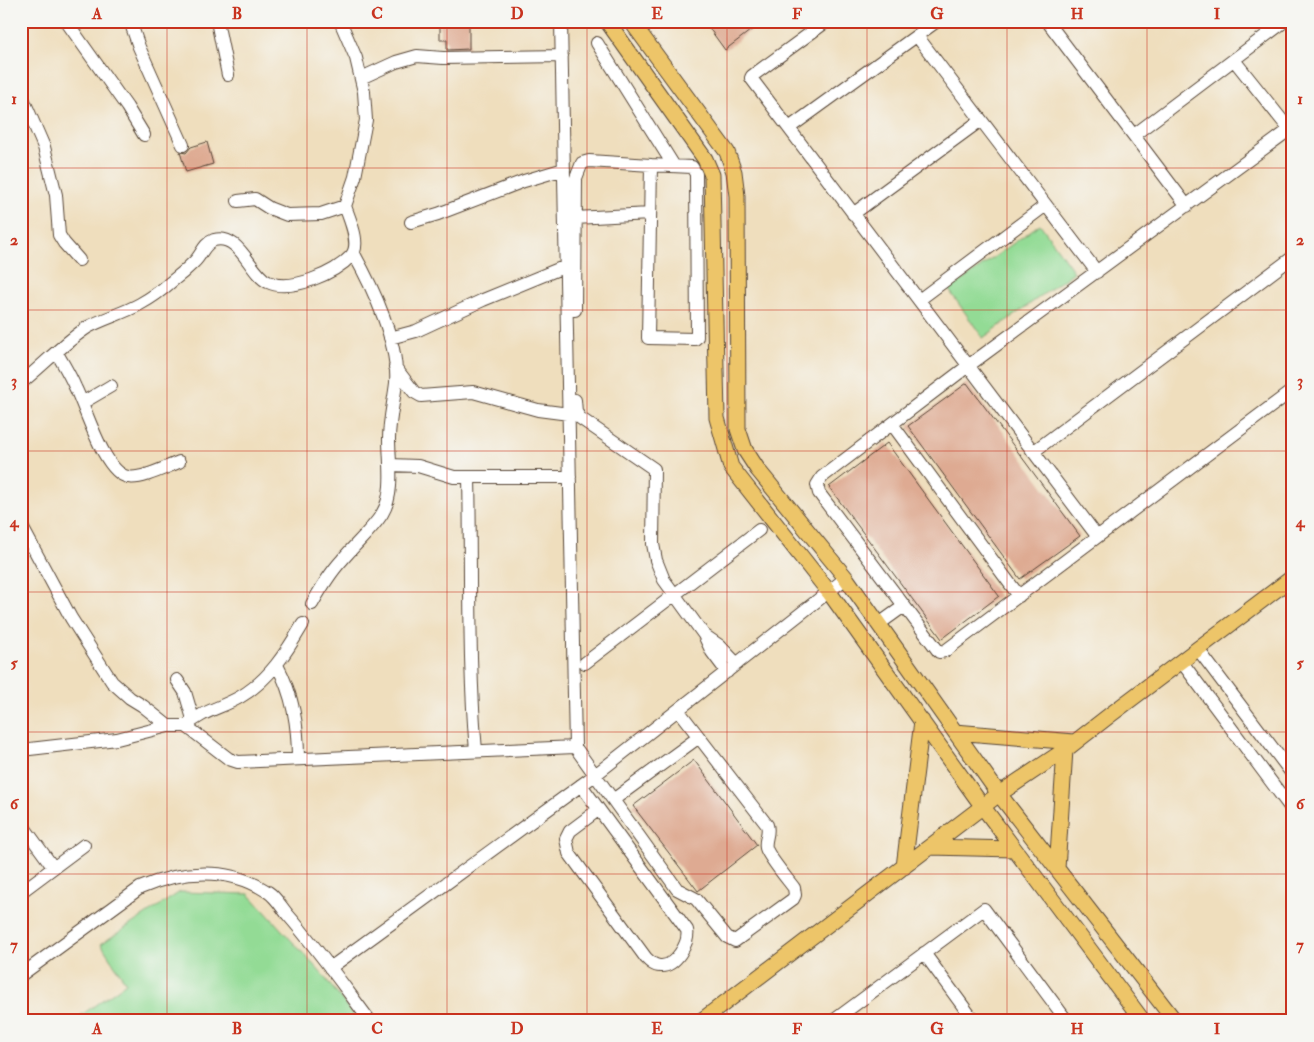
<svg xmlns="http://www.w3.org/2000/svg" width="1314" height="1042" viewBox="0 0 1314 1042" font-family="'IM FELL Double Pica',serif">
<style>
.green{fill:#93db95;stroke:#67825a}
.building{fill:#deaa92}
.lines{fill:none;stroke-linecap:round;stroke-linejoin:round}
.minor-casing{stroke:#564536;stroke-width:14}
.major-casing{stroke:#564536;stroke-width:17}
.minor{stroke:#fff;stroke-width:12}
.major{stroke:#edc569;stroke-width:15}
.grid{fill:none;stroke:#c8321e;stroke-width:1;stroke-opacity:0.55}
.neatline{fill:none;stroke:#c8321e;stroke-width:2}
.grid-label{font-size:16px;text-anchor:middle;font-weight:bold;fill:#c8321e}
</style>
<rect width="100%" height="100%" fill="#f6f6f2"/>
<filter id="ink" filterUnits="userSpaceOnUse"><feTurbulence type="fractalNoise" baseFrequency=".02" numOctaves="2"/><feDisplacementMap in="SourceGraphic" scale="10" xChannelSelector="R" yChannelSelector="G"/><feConvolveMatrix kernelMatrix="1 2 1 2 8 2 1 2 1" color-interpolation-filters="sRGB"/></filter>
<filter id="wash" filterUnits="userSpaceOnUse"><feTurbulence type="fractalNoise" baseFrequency=".0096" numOctaves="4" result="noise"/><feDisplacementMap in="SourceGraphic" scale="20" xChannelSelector="R" yChannelSelector="G"/><feGaussianBlur stdDeviation="1.12" result="paint"/><feColorMatrix in="noise" values="0 0 0 0 0 0 0 0 0 0 0 0 0 0 0 0 0 1.4 0 .05"/><feComposite in="paint" operator="in"/></filter>
<g filter="url(#wash)">
<rect width="100%" height="100%" fill="#efdebd"/>
<path class="green" d="M1040 224 1074 272 983 338 949 290Z
M180 892 249 894 322 974 358 1021H73L126 983 101 944Z"/>
<g id="blocks">
<path class="building" d="M440 21H469V49L447 50V40H440Z
M704 21H763L725 50Z
M207 142 213 164 186 172 180 152 186 153 191 147Z
M967 383 1080 536 1020 579 908 426Z
M887 443 999 596 942 639 829 487Z
M694 760 757 845 698 891 633 806Z"/>
</g>
</g>
<g filter="url(#ink)">
<use href="#blocks" fill-opacity="0" stroke="#564536" stroke-width="1"/>
<g class="lines">
<defs>
<path id="minor" d="M66 21 127 107 144 135
M130 21 139 47 183 145
M217 21 228 75
M340 21 356 58 364 92 366 120 355 177 345 206
M561 21 575 747 677 889 696 899 727 937 735 941 793 899 795 895 794 888C788 880 768 856 766 848 764 840 770 833 767 825L678 710
M827 21 752 76 751 78 1097 536
M1047 21 1187 206
M917 36 1097 272
M597 43 674 166
M1234 60 1293 134
M361 78 396 62 417 56 443 58 562 56
M21 94 44 147 56 195 59 235 64 243 79 260
M789 128 937 21
M1289 130 968 366 822 477 817 485 819 493 936 648 939 652 945 651 1293 390
M1134 135 1285 21
M853 214 981 120
M575 218 650 214
M411 222 438 214 524 181 564 169
M919 300 1046 205
M575 310 576 178 582 163 589 161 651 165 648 338 695 339 697 337 696 174 692 167 651 165
M390 338 416 331 483 300 566 266
M57 353C63 364 70 375 75 387 86 408 104 473 128 477 141 480 166 467 179 462
M395 367 414 392 421 396 473 392 538 410 569 414
M21 383C42 366 66 341 88 327 105 318 124 313 140 304 151 298 162 290 171 282 179 276 187 269 194 262 202 255 203 244 214 240 240 233 250 274 268 282 291 293 335 273 351 256 362 245 349 218 345 206L321 214 287 215 269 208 255 199 238 201
M575 400 576 412 580 418 654 469 653 544 656 560 664 580 704 635 720 646 737 664
M82 403 111 386
M892 424 1019 596
M1033 452 1293 257
M390 465 418 466 454 477H570
M469 477C471 568 468 660 476 751
M21 525 71 618 112 682 130 698 143 706 168 726
M312 604C321 588 330 573 342 560 355 544 371 531 382 514 395 493 389 462 389 439 389 420 394 401 396 383 399 343 373 288 354 254
M879 624 904 606
M704 635 712 652 727 672
M1197 648 1293 775
M1181 661 1293 811
M585 663 759 530
M277 665C293 695 298 725 298 759
M177 680 185 692 193 719
M186 726C202 711 221 708 240 697 269 680 286 653 303 624
M21 750 117 739 168 726H186L229 759 238 762 575 747
M581 785 687 930C690 943 675 967 660 966 654 966 650 962 646 958L569 853 566 839 570 831 598 810
M613 800 699 737
M21 823 53 867
M21 892 84 845
M924 953 974 1021
M330 968 595 775 846 578
M21 975 140 888C181 870 229 866 268 892 276 897 282 908 288 915 317 948 343 985 370 1021
M833 1021 984 909 1067 1021"/>
<path id="major" d="M607 21 705 159 712 175 717 418 731 467 829 592 983 807 1143 1021
M631 21 727 152 734 172 737 196 738 429 745 450 758 470 846 578 999 794 1175 1021
M955 732 1074 742
M930 847 1014 849
M904 867 922 721
M1057 869 1065 750
M701 1021 999 794 1065 750 1110 715 1293 577"/>
</defs>
<use href="#minor" class="minor-casing"/>
<use href="#major" class="major-casing"/>
<use href="#minor" class="minor"/>
<use href="#major" class="major"/>
</g>
</g>
<path class="grid" d="M167 21V1021M307 21V1021M447 21V1021M587 21V1021M727 21V1021M867 21V1021M1007 21V1021M1147 21V1021M21 168H1293M21 310H1293M21 451H1293M21 592H1293M21 732H1293M21 874H1293"/>
<rect width="1314" height="1042" fill="none" stroke="#f6f6f2" stroke-width="55"/>
<rect x="28" y="28" width="1258" height="986" class="neatline"/>
<g class="grid-label">
<text x="97" y="19">A</text>
<text x="237" y="19">B</text>
<text x="377" y="19">C</text>
<text x="517" y="19">D</text>
<text x="657" y="19">E</text>
<text x="797" y="19">F</text>
<text x="937" y="19">G</text>
<text x="1077" y="19">H</text>
<text x="1217" y="19">I</text>
<text x="14" y="104">1</text>
<text x="1300" y="104">1</text>
<text x="14" y="245">2</text>
<text x="1300" y="245">2</text>
<text x="14" y="386">3</text>
<text x="1300" y="386">3</text>
<text x="14" y="527">4</text>
<text x="1300" y="527">4</text>
<text x="14" y="668">5</text>
<text x="1300" y="668">5</text>
<text x="14" y="809">6</text>
<text x="1300" y="809">6</text>
<text x="14" y="950">7</text>
<text x="1300" y="950">7</text>
<text x="97" y="1034">A</text>
<text x="237" y="1034">B</text>
<text x="377" y="1034">C</text>
<text x="517" y="1034">D</text>
<text x="657" y="1034">E</text>
<text x="797" y="1034">F</text>
<text x="937" y="1034">G</text>
<text x="1077" y="1034">H</text>
<text x="1217" y="1034">I</text>
</g>
</svg>
